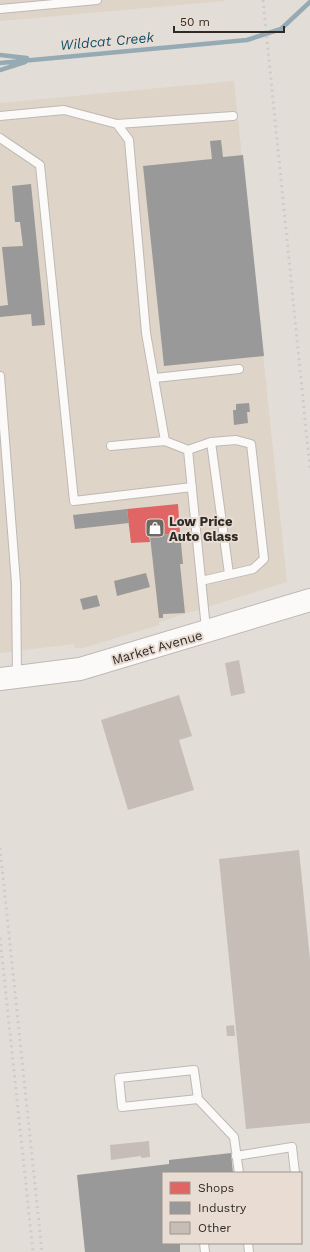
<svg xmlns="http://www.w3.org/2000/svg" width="310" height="1252" viewBox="0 0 310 1252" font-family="'Work Sans',sans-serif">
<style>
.industrial{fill:#ded4c8}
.shops{fill:#e06666}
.industry{fill:#999}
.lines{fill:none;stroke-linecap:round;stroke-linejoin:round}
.stream{stroke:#95aab3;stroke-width:4.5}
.building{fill:#c5bdb6}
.lane-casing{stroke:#beb9b5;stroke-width:10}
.secondary-casing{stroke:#beb9b5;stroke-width:24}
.lane{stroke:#fbfaf9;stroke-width:8}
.secondary{stroke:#fbfaf9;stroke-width:22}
.rail{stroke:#ceccca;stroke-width:3;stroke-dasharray:2 4;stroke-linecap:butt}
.labels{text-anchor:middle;stroke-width:4;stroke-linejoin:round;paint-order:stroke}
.poi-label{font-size:13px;font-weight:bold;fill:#2e2a26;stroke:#e8dcd3;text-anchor:start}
.street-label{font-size:13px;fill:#2e2a26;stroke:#e8dcd3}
.water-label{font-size:14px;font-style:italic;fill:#0e4f67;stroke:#e8dcd3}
</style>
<rect width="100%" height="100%" fill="#e3ddd8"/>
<path class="industrial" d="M0 0H224V1L0 21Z
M234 81 287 582 159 622V625L83 648H75L74 644 0 653V103Z"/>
<path class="shops" d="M178 504 180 533 149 536 150 542 131 543 127 509Z"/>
<path class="industry" d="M221 140 223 157 243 155 264 356 164 366 143 166 212 159 210 141Z
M31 184 45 325 32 326 31 314 0 317V306L8 305 2 247 23 246 20 222H15L12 186Z
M249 403 250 412H247L248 423 234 425 233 410H236V404Z
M127 509 129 523 75 529 73 515Z
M180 533 183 564H180L185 613 163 614V618H159L150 536Z
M146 573 150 587 117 596 114 581Z
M97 595 100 606 83 610 80 599Z
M231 1153 233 1173H163V1243H180V1252H85L77 1175 169 1164V1160Z"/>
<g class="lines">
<path class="stream" d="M0 55 27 58
M0 63 247 40 281 29 310 2
M0 70 25 62"/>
</g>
<path class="building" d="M239 660 245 693 231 696 225 663Z
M179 695 192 736 179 740 194 790 128 810 101 720Z
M299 850 310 959V1123L246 1129 219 859Z
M234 1025 235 1036H227L226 1026Z
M149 1141 150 1157 141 1158V1156L111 1160 110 1145Z"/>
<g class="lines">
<defs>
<path id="lane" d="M0 9 97 0
M0 116 64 110 117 124 129 140 146 333 165 441 188 450 206 629
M117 124 233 116
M0 138 40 165 74 501 192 487
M0 376 16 583 17 676
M155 378 239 369
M211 442 229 574
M111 446 165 441
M188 450 211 442 236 440 251 444 264 559 253 569 201 581
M198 1099 122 1107 119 1078 194 1070 198 1099 234 1137 239 1173
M236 1156 292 1147 295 1173
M204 1243 205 1252
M248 1243 249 1252"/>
<path id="secondary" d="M0 679 80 669 310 600"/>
</defs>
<use href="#lane" class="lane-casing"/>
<use href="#secondary" class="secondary-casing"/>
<use href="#lane" class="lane"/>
<use href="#secondary" class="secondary"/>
<path class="rail" d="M263 0 310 469
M0 848 42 1252
M0 938 33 1252"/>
</g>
<defs>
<symbol id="shop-square" viewBox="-11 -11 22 22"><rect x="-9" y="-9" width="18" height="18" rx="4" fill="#6d6964" stroke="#e8dcd3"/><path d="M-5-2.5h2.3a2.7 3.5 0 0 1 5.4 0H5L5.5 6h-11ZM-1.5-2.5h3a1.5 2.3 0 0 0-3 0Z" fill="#fff"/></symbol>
</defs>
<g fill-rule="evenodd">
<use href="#shop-square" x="144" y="517" width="22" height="22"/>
</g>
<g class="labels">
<g class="poi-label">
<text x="169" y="526">Low Price<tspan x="169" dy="15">Auto Glass</tspan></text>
</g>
<g class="street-label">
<text transform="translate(157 647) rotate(-16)" y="5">Market Avenue</text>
</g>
<g class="water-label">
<text transform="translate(107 41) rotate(-5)" y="5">Wildcat Creek</text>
</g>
</g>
<rect x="162" y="1172" width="140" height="72" fill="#e8dcd3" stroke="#9e958e"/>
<rect x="170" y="1182" width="20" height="12" fill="#e06666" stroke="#9e958e"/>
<text x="198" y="1192" font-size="12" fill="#2e2a26">Shops</text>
<rect x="170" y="1202" width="20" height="12" fill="#999999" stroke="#9e958e"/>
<text x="198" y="1212" font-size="12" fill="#2e2a26">Industry</text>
<rect x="170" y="1222" width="20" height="12" fill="#c5bdb6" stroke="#9e958e"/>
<text x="198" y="1232" font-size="12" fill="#2e2a26">Other</text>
<path d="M174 26v6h110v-6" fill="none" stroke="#2e2a26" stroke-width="2"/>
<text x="180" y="26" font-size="12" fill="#2e2a26" stroke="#e8dcd3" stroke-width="3" paint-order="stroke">50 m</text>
</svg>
